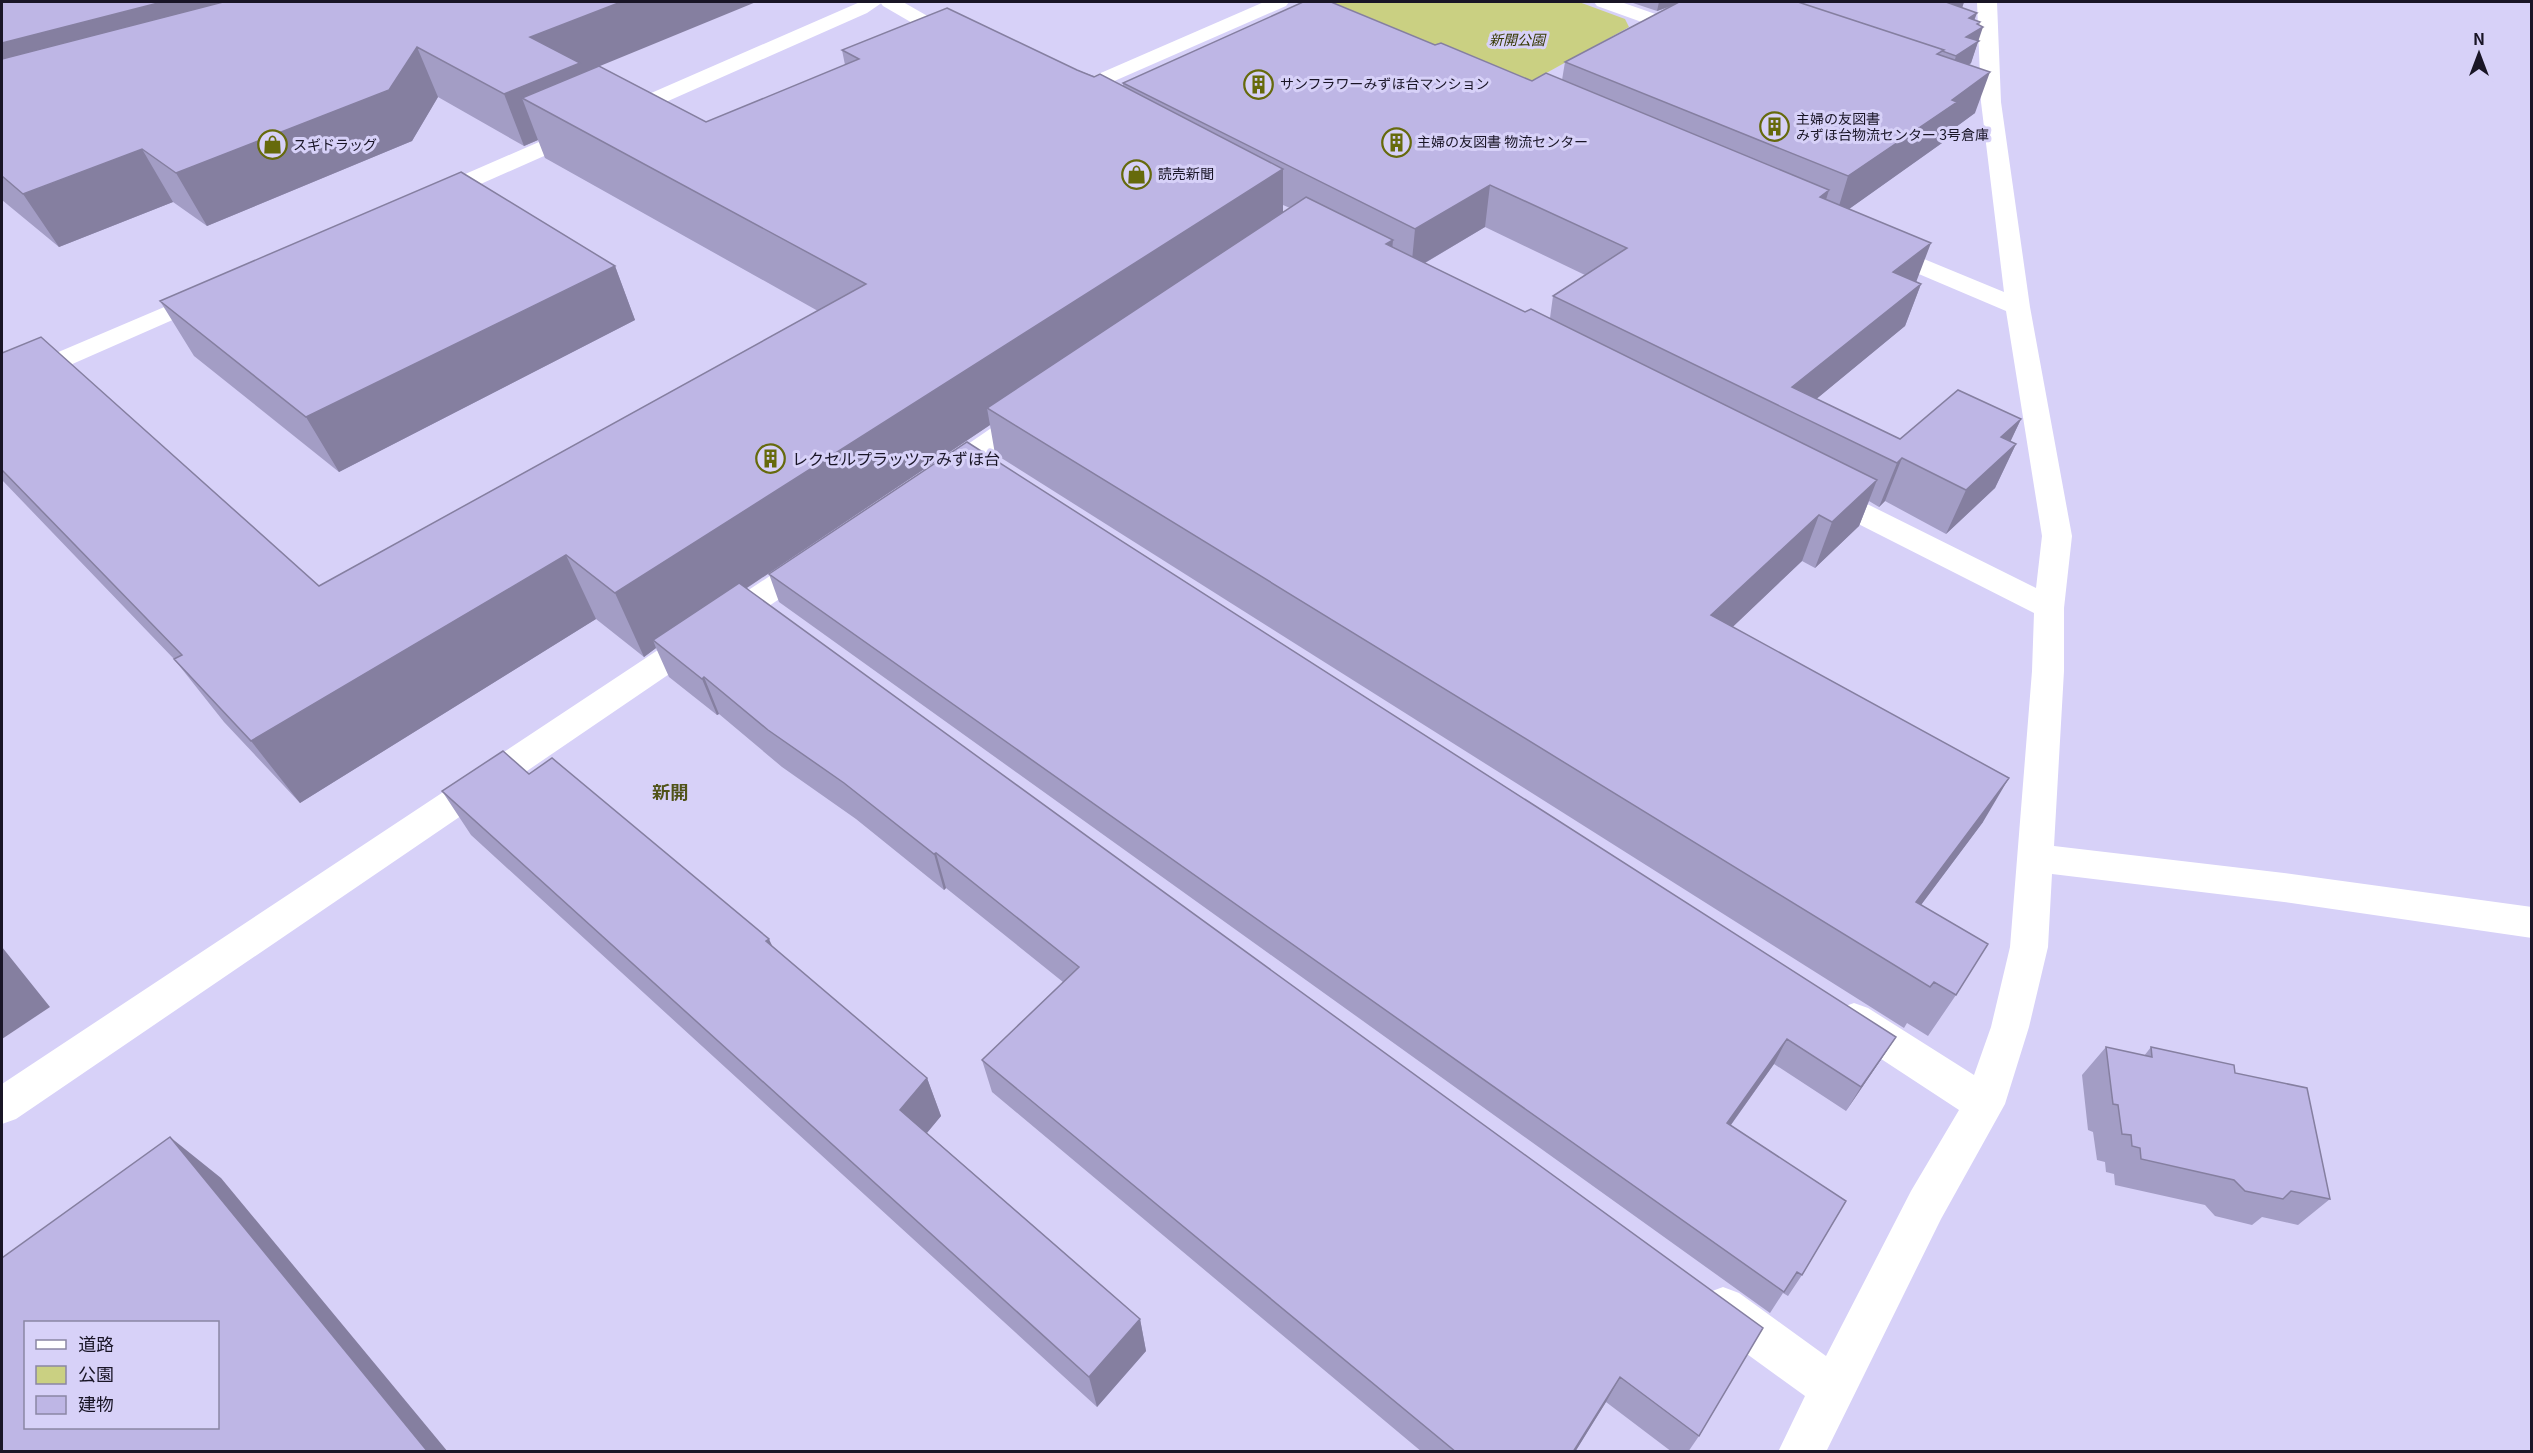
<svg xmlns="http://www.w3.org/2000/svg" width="2533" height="1453" viewBox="0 0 2533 1453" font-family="Georgia,'Noto Sans JP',serif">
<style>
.green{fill:#cad082}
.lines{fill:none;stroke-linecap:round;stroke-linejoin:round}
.street{fill:#fff;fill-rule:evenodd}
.secondary{fill:#fff;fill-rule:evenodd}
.wall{fill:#a39dc5;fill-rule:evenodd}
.shaded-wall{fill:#857fa0}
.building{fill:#beb6e5;stroke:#857fa0;stroke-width:1.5;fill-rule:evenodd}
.labels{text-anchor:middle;stroke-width:6;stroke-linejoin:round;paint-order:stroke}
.far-park-label{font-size:14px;font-style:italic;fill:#363803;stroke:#d7d1f8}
.far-poi-label{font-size:14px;fill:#191526;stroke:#d7d1f8;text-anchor:start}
.poi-label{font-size:16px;fill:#191526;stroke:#d7d1f8;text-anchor:start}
.neighbourhood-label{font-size:18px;font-weight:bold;fill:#505318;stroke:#d7d1f8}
</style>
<rect width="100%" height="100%" fill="#d7d1f8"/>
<path class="green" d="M1326 2H1579L1625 19 1629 27 1532 81H1511Z"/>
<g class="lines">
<path class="street" d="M880 2H903L966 38 969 42 966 46H952L883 6Z
M1264 2H1289L1286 6 1071 100 1064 102 1057 100 1054 96 1057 92Z
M1594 2H1621L1664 17 1667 21 1664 25H1650L1597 6Z
M1977 2H1997L2001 102 2030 307 2072 536 2064 608V671L2054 846 2284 873 2532 907V938L2284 902 2052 874 2048 947 2029 1027 2005 1104 1941 1219 1826 1452H1778L1805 1396 1707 1325 1701 1309 1707 1293 1723 1287 1739 1293 1826 1356 1911 1191 1959 1110 1840 1032 1835 1020 1840 1008 1854 1003 1868 1008 1974 1075 1991 1027 2010 947 2032 671 2034 613 1813 501 1809 494 1813 487 1823 485 1833 487 2036 588 2042 536 2006 311 1874 255 1870 250 1874 245 1882 243 1890 245 2004 292 1981 102Z
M1029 407 1039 409 1043 415 1039 421 953 480 943 483 933 480 929 474 933 468 1019 409Z
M811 553 822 556 826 563 822 570 16 1119 2 1124V1084L800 556Z"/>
<path class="secondary" d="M860 2H883L867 13 440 202 432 204 424 202 421 197 424 192Z
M209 288 218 290 221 295 218 300 11 391 2 393V376Z"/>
</g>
<path class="wall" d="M2 2 599 66 706 122 845 65 842 50 1077 70 1123 86V83L1435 45 1532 81 1562 80 1565 62 1672 6 1657 11 1630 2H1964L1962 8 1979 25 1978 41 1971 63 1969 65 1975 113 1945 135 1942 143 1849 209 1917 282 1921 284 1905 326 1816 399 1900 439 2021 419 2010 442 2016 444 1995 488 1946 534 1885 501 1879 507 1869 501 1859 526 1815 568 1802 561 1732 627 1983 822 1921 905 1956 995 1928 1036 1907 1023 1904 1028 995 454 990 425 747 588 1699 1436 1688 1452H1672L1606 1402 1575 1452H1422L992 1092 982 1060 1063 982 946 888 944 890 856 819 782 767 719 714 717 715 669 677 656 648 644 657 596 619 300 803 224 722 174 659 2 480V353L319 586 818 311 545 158 538 140 524 146 438 97 412 141 207 226 173 202 59 247 2 200ZM1283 205 1290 208 1283 213ZM1485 227 1585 275 1553 296 1550 318 1525 312 1425 263Z
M615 266 635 320 339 472 194 356 160 301Z
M769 574 1896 1037 1880 1061 1846 1111 1774 1064 1731 1125 1802 1275 1788 1296 1783 1293 1770 1313 779 602Z
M529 774 773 947 927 1078 941 1116 927 1133 1140 1319 1146 1351 1097 1407 471 835 442 791Z
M2106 1047 2144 1056 2151 1047 2235 1073 2330 1199 2298 1225 2262 1217 2252 1225 2215 1216 2205 1205 2115 1185 2114 1174 2106 1172 2105 1162 2097 1160 2093 1132 2088 1130 2082 1075Z"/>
<path class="shaded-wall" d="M162 2H350L2 102V43Z
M621 2H756L522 98 538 140 524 146 504 94 530 37Z
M1659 2H1682L1657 11Z
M1946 2H1964L1962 8 1938 24Z
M1977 13 1969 34V18Z
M1980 22 1977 30 1983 27 1971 63 1949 78 1956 56 1966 37Z
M417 47 438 97 412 141 207 226 176 173Z
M1990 72 1975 113 1945 135 1942 143 1835 219 1848 176Z
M142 149 173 202 59 247 23 194Z
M1283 169V230L987 408 990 425 660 646 653 640 656 648 644 657 615 593Z
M1490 185 1485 227 1411 271 1415 229Z
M1829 190 1816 232 1820 197Z
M1393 240 1389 285 1386 244Z
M1931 243 1915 285 1893 272Z
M615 266 635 320 339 472 306 417Z
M1921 284 1905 326 1797 415 1792 387Z
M2021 419 2004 455 2016 444 1995 488 1946 534 1966 490 2001 437Z
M1902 458 1885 501 1879 507 1897 463Z
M1877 480 1859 526 1815 568 1832 522Z
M1819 515 1802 561 1697 661 1711 615Z
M566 555 596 619 300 803 251 741Z
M704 677 719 714 717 715 702 679Z
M2009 778 1983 822 1891 945 1916 902Z
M936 853 946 888 944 890 934 854Z
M769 939 788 980 766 941Z
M2 947 50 1007 2 1039Z
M1896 1037 1880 1061 1846 1111 1861 1087Z
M1787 1039 1774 1064 1715 1147 1727 1123Z
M927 1078 941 1116 915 1147 900 1110Z
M170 1137 221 1178 448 1452H428Z
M1140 1319 1146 1351 1097 1407 1089 1377Z
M1620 1377 1606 1402 1575 1452H1573Z"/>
<path class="building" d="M2 2H162L2 43Z
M223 2H621L530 37 580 63 504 94 417 47 389 90 176 173 142 149 23 194 2 176V59Z
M1303 2H1331L1435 45 1441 43 1532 81 1546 73 1829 190 1820 197 1931 243 1893 272 1921 284 1792 387 1900 439 1958 390 2021 419 2001 437 2016 444 1966 490 1902 458 1897 463 1553 296 1627 248 1490 185 1415 229 1123 83Z
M1679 2H1798L1944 50 1937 54 1990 72 1952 100 1957 102 1848 176 1565 62Z
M1798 2H1946L1977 13 1969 18 1980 22 1977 24 1983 27 1966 37 1979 41 1956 56 1942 51 1944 50Z
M947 8 1077 70 1094 77 1100 74 1283 169 615 593 566 555 251 741 174 659 182 655 2 470V353L41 337 319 586 866 284 522 98 599 66 706 122 859 59 842 50Z
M461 172 615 266 306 417 160 301Z
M1306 197 1393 240 1386 244 1525 312 1531 309 1877 480 1832 522 1819 515 1711 615 2009 778 1916 902 1988 944 1956 995 1934 982 1930 987 987 408Z
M967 442 1896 1037 1861 1087 1787 1039 1727 1123 1846 1201 1802 1275 1797 1272 1784 1292 769 574Z
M739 583 1763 1328 1699 1436 1620 1377 1573 1452H1456L982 1060 1079 967 936 853 934 854 844 783 768 730 704 677 702 679 653 640Z
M503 751 529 774 552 758 769 939 766 941 927 1078 900 1110 1140 1319 1089 1377 442 791Z
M2106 1047 2152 1057 2151 1047 2234 1065 2235 1073 2307 1088 2330 1199 2291 1191 2283 1199 2245 1191 2234 1180 2141 1159 2140 1148 2132 1146 2131 1135 2122 1134 2118 1105 2113 1104Z
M170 1137 428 1452H2V1258ZM26 1323H218V1428H26Z"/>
<defs>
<symbol id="building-ring" viewBox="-11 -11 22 22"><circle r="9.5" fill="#d7d1f8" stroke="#666a0c" stroke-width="1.5"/><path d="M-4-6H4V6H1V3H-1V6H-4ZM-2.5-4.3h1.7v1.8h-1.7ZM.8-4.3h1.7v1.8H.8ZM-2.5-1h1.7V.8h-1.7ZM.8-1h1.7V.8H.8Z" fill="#666a0c"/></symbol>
<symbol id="shop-ring" viewBox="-11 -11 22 22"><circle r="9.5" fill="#d7d1f8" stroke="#666a0c" stroke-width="1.5"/><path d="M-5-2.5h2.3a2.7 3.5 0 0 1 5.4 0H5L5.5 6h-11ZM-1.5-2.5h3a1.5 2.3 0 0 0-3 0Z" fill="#666a0c"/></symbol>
</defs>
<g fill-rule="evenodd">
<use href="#building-ring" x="1242" y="68" width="33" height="33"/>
<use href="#building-ring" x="1758" y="110" width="33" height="33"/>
<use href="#building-ring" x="1380" y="126" width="33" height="33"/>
<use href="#shop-ring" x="256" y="128" width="33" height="33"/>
<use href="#shop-ring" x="1120" y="158" width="33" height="33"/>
<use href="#building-ring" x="754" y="442" width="33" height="33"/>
</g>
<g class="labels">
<g class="far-park-label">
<text x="1517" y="45">新開公園</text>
</g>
<g class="far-poi-label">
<text x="1280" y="89">サンフラワーみずほ台マンション</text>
<text x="1796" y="124">主婦の友図書<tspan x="1796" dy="16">みずほ台物流センター 3号倉庫</tspan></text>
<text x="1417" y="147">主婦の友図書 物流センター</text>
<text x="293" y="150">スギドラッグ</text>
<text x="1158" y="179">読売新聞</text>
</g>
<g class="poi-label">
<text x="792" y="465">レクセルプラッツァみずほ台</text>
</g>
<g class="neighbourhood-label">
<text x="670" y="799">新開</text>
</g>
</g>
<rect width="2533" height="1453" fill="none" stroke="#191526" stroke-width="6"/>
<rect x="24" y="1321" width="195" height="108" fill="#d7d1f8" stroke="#8b86a4" stroke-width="1.5"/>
<rect x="36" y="1340" width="30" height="9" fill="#ffffff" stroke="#8b86a4" stroke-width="1.5"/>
<text x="78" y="1351" font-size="18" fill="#191526">道路</text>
<rect x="36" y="1366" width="30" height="18" fill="#cad082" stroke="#8b86a4" stroke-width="1.5"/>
<text x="78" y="1381" font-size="18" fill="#191526">公園</text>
<rect x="36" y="1396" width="30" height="18" fill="#beb6e5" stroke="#8b86a4" stroke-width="1.5"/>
<text x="78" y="1411" font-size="18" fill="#191526">建物</text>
<g transform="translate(2479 54)" stroke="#d7d1f8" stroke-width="4.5" paint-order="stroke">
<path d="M0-4.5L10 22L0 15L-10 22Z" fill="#191526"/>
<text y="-9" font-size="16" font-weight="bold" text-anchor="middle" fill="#191526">N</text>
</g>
</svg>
